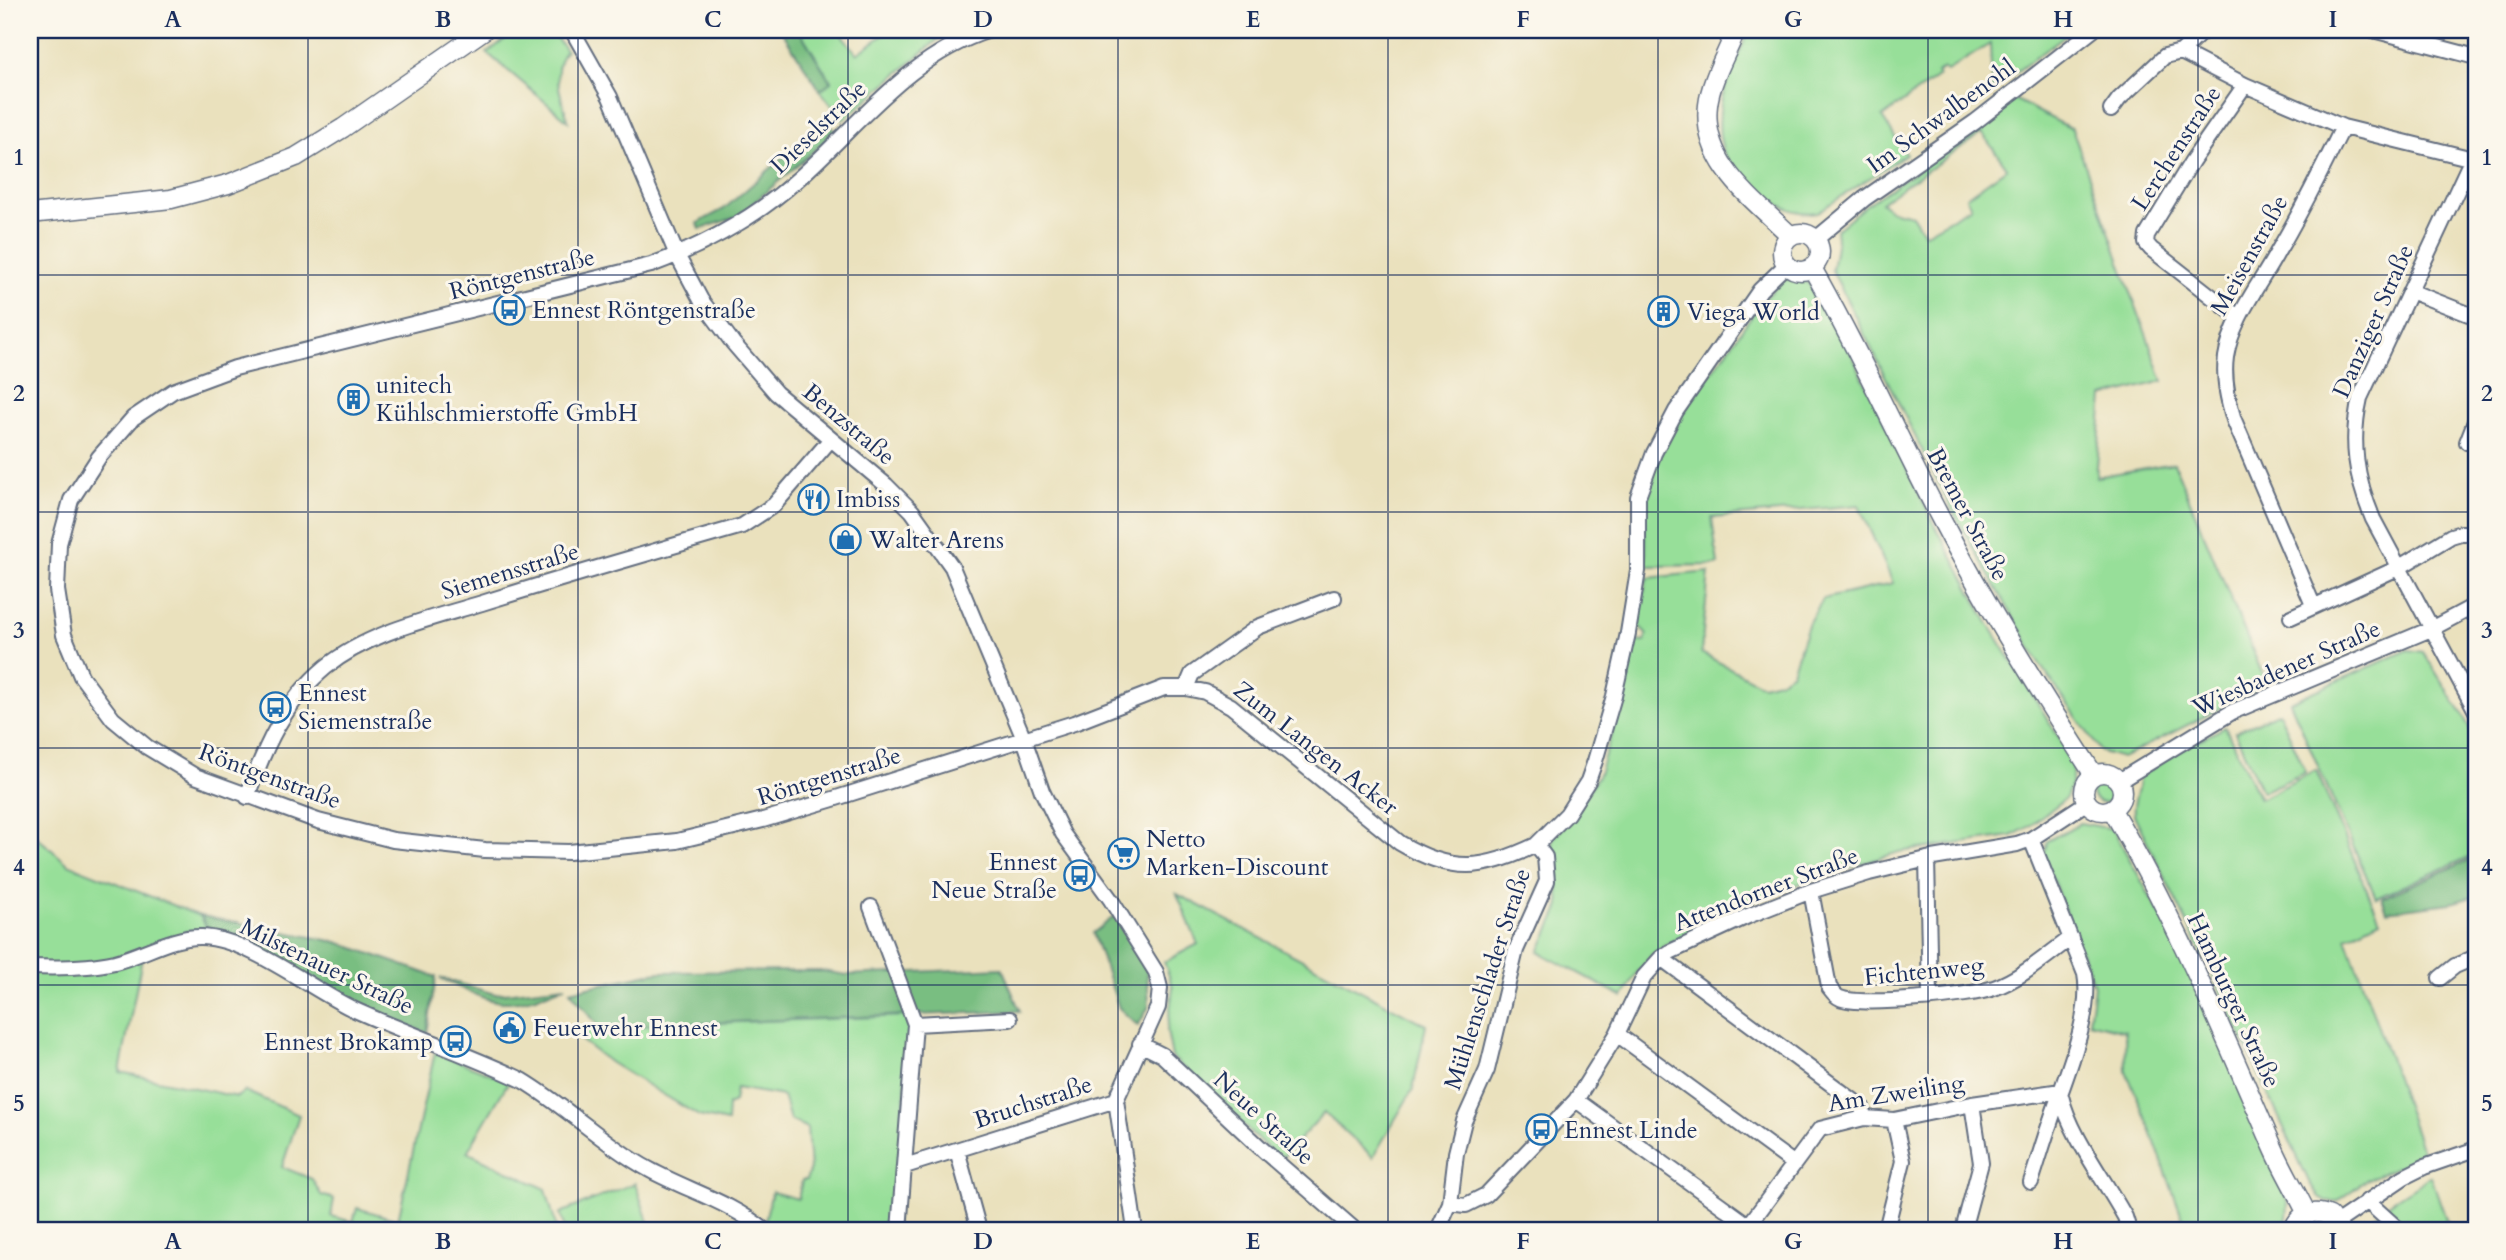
<svg xmlns="http://www.w3.org/2000/svg" width="2506" height="1260" viewBox="0 0 2506 1260" font-family="Cardo,serif">
<style>
.green{fill:#97df99;stroke:#59877c;stroke-width:2;fill-rule:evenodd}
.forest{fill:#79be81;stroke:#4a7670;stroke-width:2}
.lines{fill:none;stroke-linecap:round;stroke-linejoin:round}
.minor-casing{stroke:#636d7f;stroke-width:18}
.major-casing{stroke:#636d7f;stroke-width:21}
.minor{stroke:#fff;stroke-width:14}
.major{stroke:#fff;stroke-width:18}
.grid{fill:none;stroke:#1b2f5e;stroke-width:2;stroke-opacity:0.55}
.labels{text-anchor:middle;stroke-width:6;stroke-linejoin:round;paint-order:stroke}
.street-label{font-size:24px;fill:#1b2f5e;stroke:#fbf7ec}
.poi-label{font-size:24px;fill:#1b2f5e;stroke:#fbf7ec;text-anchor:start}
.neatline{fill:none;stroke:#1b2f5e;stroke-width:2.5}
.grid-label{font-size:23px;text-anchor:middle;font-weight:bold;fill:#1b2f5e}
</style>
<rect width="100%" height="100%" fill="#fbf7ec"/>
<filter id="ink" filterUnits="userSpaceOnUse"><feTurbulence type="fractalNoise" baseFrequency=".0143" numOctaves="2"/><feDisplacementMap in="SourceGraphic" scale="14" xChannelSelector="R" yChannelSelector="G"/><feConvolveMatrix kernelMatrix="1 2 1 2 8 2 1 2 1" color-interpolation-filters="sRGB"/></filter>
<filter id="wash" filterUnits="userSpaceOnUse"><feTurbulence type="fractalNoise" baseFrequency=".00686" numOctaves="4" result="noise"/><feDisplacementMap in="SourceGraphic" scale="28" xChannelSelector="R" yChannelSelector="G"/><feGaussianBlur stdDeviation="1.57" result="paint"/><feColorMatrix in="noise" values="0 0 0 0 0 0 0 0 0 0 0 0 0 0 0 0 0 1.4 0 .05"/><feComposite in="paint" operator="in"/></filter>
<g filter="url(#wash)">
<rect width="100%" height="100%" fill="#eae1bd"/>
<path class="green" d="M517 30H550L566 50C549 72 562 96 568 121L487 53Z
M799 30H838L857 54 890 30H949L843 120 820 90 831 81Z
M1748 30H2072L1992 90 1990 44 1947 71 1943 68 1937 73 1939 76 1882 117 1906 154 1818 212C1796 216 1775 204 1759 191 1746 180 1728 166 1723 150 1717 133 1719 108 1724 91 1730 70 1742 51 1748 30Z
M2014 99 2072 129 2163 381 2103 397 2096 477 2174 463 2267 685 2122 758 2101 752 2041 666 1952 510 1832 270 1837 239 1836 230 1866 205 1958 143ZM1982 133 2007 168 1966 197 1971 207 1924 234 1912 215 1890 210 1881 202Z
M1789 277C1808 278 1815 290 1827 303L1929 514 1987 621 2074 762 2071 785 2066 798 2029 827 2011 836 1899 852 1792 886 1741 907 1669 943 1652 955 1637 973 1623 997 1539 952 1560 906 1557 874 1549 859 1553 838 1577 810 1599 774 1614 725 1635 641 1645 642 1647 634 1638 625 1647 578 1709 572 1701 653 1762 685 1779 681 1792 672 1809 622 1823 599 1893 583 1859 505 1712 518 1718 565 1646 566C1646 544 1642 518 1646 496 1657 440 1697 392 1730 347 1747 322 1764 294 1789 277Z
M2408 650 2423 652 2464 717 2476 742V854L2376 898 2290 702Z
M2279 712 2306 772 2262 792 2235 732Z
M2225 727 2260 799 2316 770 2380 920 2346 937 2424 1156 2368 1179 2337 1201H2326L2319 1197 2309 1182 2217 984 2134 815C2132 801 2140 790 2139 777L2189 745Z
M2092 792a11 11 0 1 1 22 0a11 11 0 1 1-22 0Z
M2080 823 2113 829 2190 969 2230 1058 2288 1203 2287 1218 2283 1230H2187L2146 1118 2126 1071 2125 1031 2089 1022 2094 986 2044 857 2047 841Z
M30 831 68 864 200 916 206 926 204 931H186L179 939 143 953 120 1072 237 1097 245 1091 299 1115 282 1167 312 1179 321 1195 334 1199 331 1216 353 1222 357 1208 398 1220 435 1052 509 1081 467 1152 546 1189 557 1230H30Z
M1177 894 1426 1025 1413 1089 1373 1157 1324 1113 1280 1160 1172 1057 1167 1031 1173 987 1164 962 1198 944Z
M908 1016 910 1028 895 1230H773L764 1224 772 1192 798 1199 802 1180H806L810 1169 807 1128 790 1120 783 1096 736 1088 734 1102 728 1105 727 1122 699 1116 611 1063 578 1038 582 1028 599 1027Z
M2431 1176 2447 1222 2471 1230H2359L2391 1202Z
M635 1183 651 1230H565L560 1213Z"/>
<path class="forest" d="M781 30H799L831 82 820 90Z
M826 120 836 132 737 217 700 229 698 223 724 209Z
M2476 857V896L2451 903 2387 911 2382 898Z
M201 916 337 942 436 977 427 1033 368 1010 204 931 206 926Z
M1115 916 1147 970 1149 1006 1138 1026 1119 1008 1093 933Z
M1002 968 1020 1011 599 1027 570 991 658 972 822 971 847 975Z
M440 978 495 994 566 986C504 1010 499 1007 440 978Z"/>
</g>
<g filter="url(#ink)">
<g class="lines">
<defs>
<path id="minor" d="M572 30 610 97 677 255 701 300 733 343 776 393 886 485 912 511 952 567 1024 739 1042 791 1063 834 1111 900 1156 972 1160 988 1158 1007 1116 1100 905 1166
M990 30C909 55 859 125 798 179 755 218 705 245 651 265L235 368 173 391 133 418 99 457 71 500 59 544 57 590 64 635 81 676 113 719 147 747 195 776 318 821 393 840 485 850 569 852 677 841 763 820 830 800 1074 723 1164 688H1186L1205 692 1231 706 1400 843C1452 874 1484 870 1536 845
M2373 30 2476 57
M2181 52 2245 85 2343 127 2473 159
M2111 110 2119 99 2165 56 2181 52 2204 30
M2476 150 2360 398C2350 442 2356 478 2373 519L2476 711
M1816 239 1864 199 1975 122 2093 30
M2410 291 2476 317
M2239 318 2151 249 2146 243 2147 235 2192 161 2245 85
M2467 442 2476 419
M2313 605 2234 420C2228 400 2223 379 2226 357 2232 318 2260 285 2278 251 2302 211 2322 169 2343 127
M2291 617 2398 568 2451 536 2461 533H2476
M1186 688 1192 674 1258 627 1334 598
M2119 781 2232 712 2431 629 2476 605
M247 797C264 748 285 701 326 667 369 632 430 619 482 603 568 576 655 551 742 526L774 505 831 439
M1927 859 1930 997
M1811 891 1829 987C1832 991 1835 996 1840 998 1860 1007 1973 996 1994 988 2022 978 2047 955 2071 938
M871 907 915 1024 899 1230
M1661 958 1862 1107 1864 1118
M30 967C58 968 88 968 115 962 143 955 172 936 202 937 250 939 310 989 355 1010 410 1035 468 1054 522 1080 567 1107 606 1146 650 1170 689 1191 730 1202 764 1230
M2440 978 2455 966 2476 957
M915 1024 1010 1019
M1617 1034 1793 1163
M1140 1044 1162 1055 1263 1150 1355 1230
M2061 1096C2070 1135 2105 1180 2125 1217L2129 1230
M1116 1100 1135 1230
M1576 1100 1751 1227
M957 1150 979 1230
M2031 1182C2038 1161 2044 1140 2051 1120 2064 1079 2093 1016 2085 974L2031 839
M2367 1201 2399 1230
M1450 1203 1466 1205 1486 1195 1576 1100 1617 1034 1644 977 1661 958 1670 952 1748 916 1811 891 1869 873 1927 859 2017 844 2031 839 2086 803
M2336 1223 2404 1177 2424 1167 2476 1149
M1438 1230 1450 1203 1456 1153 1464 1121 1487 1070 1516 950 1547 881 1545 857 1536 845 1567 814 1588 781 1595 761 1614 696 1628 633 1638 571V497L1654 453 1676 411 1760 290 1787 264
M1752 1230V1221L1820 1129 1864 1118 1894 1120 1972 1104 2061 1091
M1886 1230 1903 1161 1894 1120
M1963 1230 1981 1163 1972 1104"/>
<path id="major" d="M1736 30C1727 54 1711 79 1708 105 1701 163 1754 200 1791 236
M30 214 171 199 228 184 296 157 343 128 484 30
M1782 252a19 19 0 1 1 38 0a19 19 0 1 1-38 0Z
M1812 268C1859 350 1897 436 1941 519 1987 607 2040 692 2094 775
M2084 792a19 19 0 1 1 38 0a19 19 0 1 1-38 0Z
M2112 810C2175 917 2223 1033 2273 1147 2283 1170 2296 1191 2307 1214
M2293 1230C2299 1213 2314 1209 2330 1216L2340 1230"/>
</defs>
<use href="#minor" class="minor-casing"/>
<use href="#major" class="major-casing"/>
<use href="#minor" class="minor"/>
<use href="#major" class="major"/>
</g>
</g>
<path class="grid" d="M308 30V1230M578 30V1230M848 30V1230M1118 30V1230M1388 30V1230M1658 30V1230M1928 30V1230M2198 30V1230M30 275H2476M30 512H2476M30 748H2476M30 985H2476"/>
<defs>
<symbol id="bus-ring" viewBox="-11 -11 22 22"><circle r="9.5" fill="#fbf7ec" stroke="#1f6fb2" stroke-width="1.5"/><path d="M-5-6H5V4H4V6H2V4H-2V6H-4V4H-5ZM-3.5-4V0h7V-4ZM-3.5 1.2v1.5H-2V1.2ZM2 1.2v1.5H3.5V1.2Z" fill="#1f6fb2"/></symbol>
<symbol id="building-ring" viewBox="-11 -11 22 22"><circle r="9.5" fill="#fbf7ec" stroke="#1f6fb2" stroke-width="1.5"/><path d="M-4-6H4V6H1V3H-1V6H-4ZM-2.5-4.3h1.7v1.8h-1.7ZM.8-4.3h1.7v1.8H.8ZM-2.5-1h1.7V.8h-1.7ZM.8-1h1.7V.8H.8Z" fill="#1f6fb2"/></symbol>
<symbol id="restaurant-ring" viewBox="-11 -11 22 22"><circle r="9.5" fill="#fbf7ec" stroke="#1f6fb2" stroke-width="1.5"/><path d="M-5-6h1v4h1v-4h1v4h1v-4h1v5L-1.5 .5V6h-2V.5L-5-1ZM5-6V6H3V1.5H1.5Q1.5-4 5-6Z" fill="#1f6fb2"/></symbol>
<symbol id="shop-ring" viewBox="-11 -11 22 22"><circle r="9.5" fill="#fbf7ec" stroke="#1f6fb2" stroke-width="1.5"/><path d="M-5-2.5h2.3a2.7 3.5 0 0 1 5.4 0H5L5.5 6h-11ZM-1.5-2.5h3a1.5 2.3 0 0 0-3 0Z" fill="#1f6fb2"/></symbol>
<symbol id="supermarket-ring" viewBox="-11 -11 22 22"><circle r="9.5" fill="#fbf7ec" stroke="#1f6fb2" stroke-width="1.5"/><path d="M-6-5.5h2.5l.6 2H6L4.5 2H-2.5L-4.4-4H-6ZM-1.5 3.2a1.3 1.3 0 1 0 .1 0ZM3 3.2a1.3 1.3 0 1 0 .1 0Z" fill="#1f6fb2"/></symbol>
<symbol id="civic-ring" viewBox="-11 -11 22 22"><circle r="9.5" fill="#fbf7ec" stroke="#1f6fb2" stroke-width="1.5"/><path d="M-.6-6.5H3V-4.5H.6V-3L4-1V1h2V6H-6V1h2V-1L-.6-3ZM-1.2 2.5V6h2.4V2.5Z" fill="#1f6fb2"/></symbol>
</defs>
<g fill-rule="evenodd">
<use href="#bus-ring" x="492" y="292" width="35" height="35"/>
<use href="#building-ring" x="1646" y="294" width="35" height="35"/>
<use href="#building-ring" x="336" y="382" width="35" height="35"/>
<use href="#restaurant-ring" x="796" y="482" width="35" height="35"/>
<use href="#shop-ring" x="828" y="522" width="35" height="35"/>
<use href="#bus-ring" x="258" y="690" width="35" height="35"/>
<use href="#supermarket-ring" x="1106" y="836" width="35" height="35"/>
<use href="#bus-ring" x="1062" y="858" width="35" height="35"/>
<use href="#civic-ring" x="492" y="1010" width="35" height="35"/>
<use href="#bus-ring" x="438" y="1024" width="35" height="35"/>
<use href="#bus-ring" x="1524" y="1112" width="35" height="35"/>
</g>
<g class="labels">
<g class="street-label">
<text transform="translate(1941 116) rotate(-36)" y="8">Im Schwalbenohl</text>
<text transform="translate(818 127) rotate(-44)" y="8">Dieselstraße</text>
<text transform="translate(2176 148) rotate(-57)" y="8">Lerchenstraße</text>
<text transform="translate(2249 255) rotate(-61)" y="8">Meisenstraße</text>
<text transform="translate(522 274) rotate(-14)" y="8">Röntgenstraße</text>
<text transform="translate(2373 321) rotate(-66)" y="8">Danziger Straße</text>
<text transform="translate(849 424) rotate(40)" y="8">Benzstraße</text>
<text transform="translate(1968 514) rotate(62)" y="8">Bremer Straße</text>
<text transform="translate(510 571) rotate(-17)" y="8">Siemensstraße</text>
<text transform="translate(2286 668) rotate(-24)" y="8">Wiesbadener Straße</text>
<text transform="translate(1316 748) rotate(38)" y="8">Zum Langen Acker</text>
<text transform="translate(270 776) rotate(20)" y="8">Röntgenstraße</text>
<text transform="translate(829 776) rotate(-17)" y="8">Röntgenstraße</text>
<text transform="translate(1766 889) rotate(-21)" y="8">Attendorner Straße</text>
<text transform="translate(327 966) rotate(26)" y="8">Milstenauer Straße</text>
<text transform="translate(1924 971) rotate(-6)" y="8">Fichtenweg</text>
<text transform="translate(1487 979) rotate(-72)" y="8">Mühlenschlader Straße</text>
<text transform="translate(2234 1000) rotate(65)" y="8">Hamburger Straße</text>
<text transform="translate(1896 1093) rotate(-9)" y="8">Am Zweiling</text>
<text transform="translate(1033 1102) rotate(-18)" y="8">Bruchstraße</text>
<text transform="translate(1264 1118) rotate(42)" y="8">Neue Straße</text>
</g>
<g class="poi-label">
<text x="532" y="318">Ennest Röntgenstraße</text>
<text x="1687" y="320">Viega World</text>
<text x="376" y="393">unitech<tspan x="376" dy="28">Kühlschmierstoffe GmbH</tspan></text>
<text x="836" y="507">Imbiss</text>
<text x="869" y="548">Walter Arens</text>
<text x="298" y="701">Ennest<tspan x="298" dy="28">Siemenstraße</tspan></text>
<text x="1146" y="847">Netto<tspan x="1146" dy="28">Marken-Discount</tspan></text>
<text x="1057" y="870" text-anchor="end">Ennest<tspan x="1057" dy="28">Neue Straße</tspan></text>
<text x="533" y="1036">Feuerwehr Ennest</text>
<text x="433" y="1050" text-anchor="end">Ennest Brokamp</text>
<text x="1564" y="1138">Ennest Linde</text>
</g>
</g>
<rect width="2506" height="1260" fill="none" stroke="#fbf7ec" stroke-width="77"/>
<rect x="38" y="38" width="2430" height="1184" class="neatline"/>
<g class="grid-label">
<text x="173" y="27">A</text>
<text x="443" y="27">B</text>
<text x="713" y="27">C</text>
<text x="983" y="27">D</text>
<text x="1253" y="27">E</text>
<text x="1523" y="27">F</text>
<text x="1793" y="27">G</text>
<text x="2063" y="27">H</text>
<text x="2333" y="27">I</text>
<text x="19" y="165">1</text>
<text x="2487" y="165">1</text>
<text x="19" y="401">2</text>
<text x="2487" y="401">2</text>
<text x="19" y="638">3</text>
<text x="2487" y="638">3</text>
<text x="19" y="875">4</text>
<text x="2487" y="875">4</text>
<text x="19" y="1111">5</text>
<text x="2487" y="1111">5</text>
<text x="173" y="1249">A</text>
<text x="443" y="1249">B</text>
<text x="713" y="1249">C</text>
<text x="983" y="1249">D</text>
<text x="1253" y="1249">E</text>
<text x="1523" y="1249">F</text>
<text x="1793" y="1249">G</text>
<text x="2063" y="1249">H</text>
<text x="2333" y="1249">I</text>
</g>
</svg>
